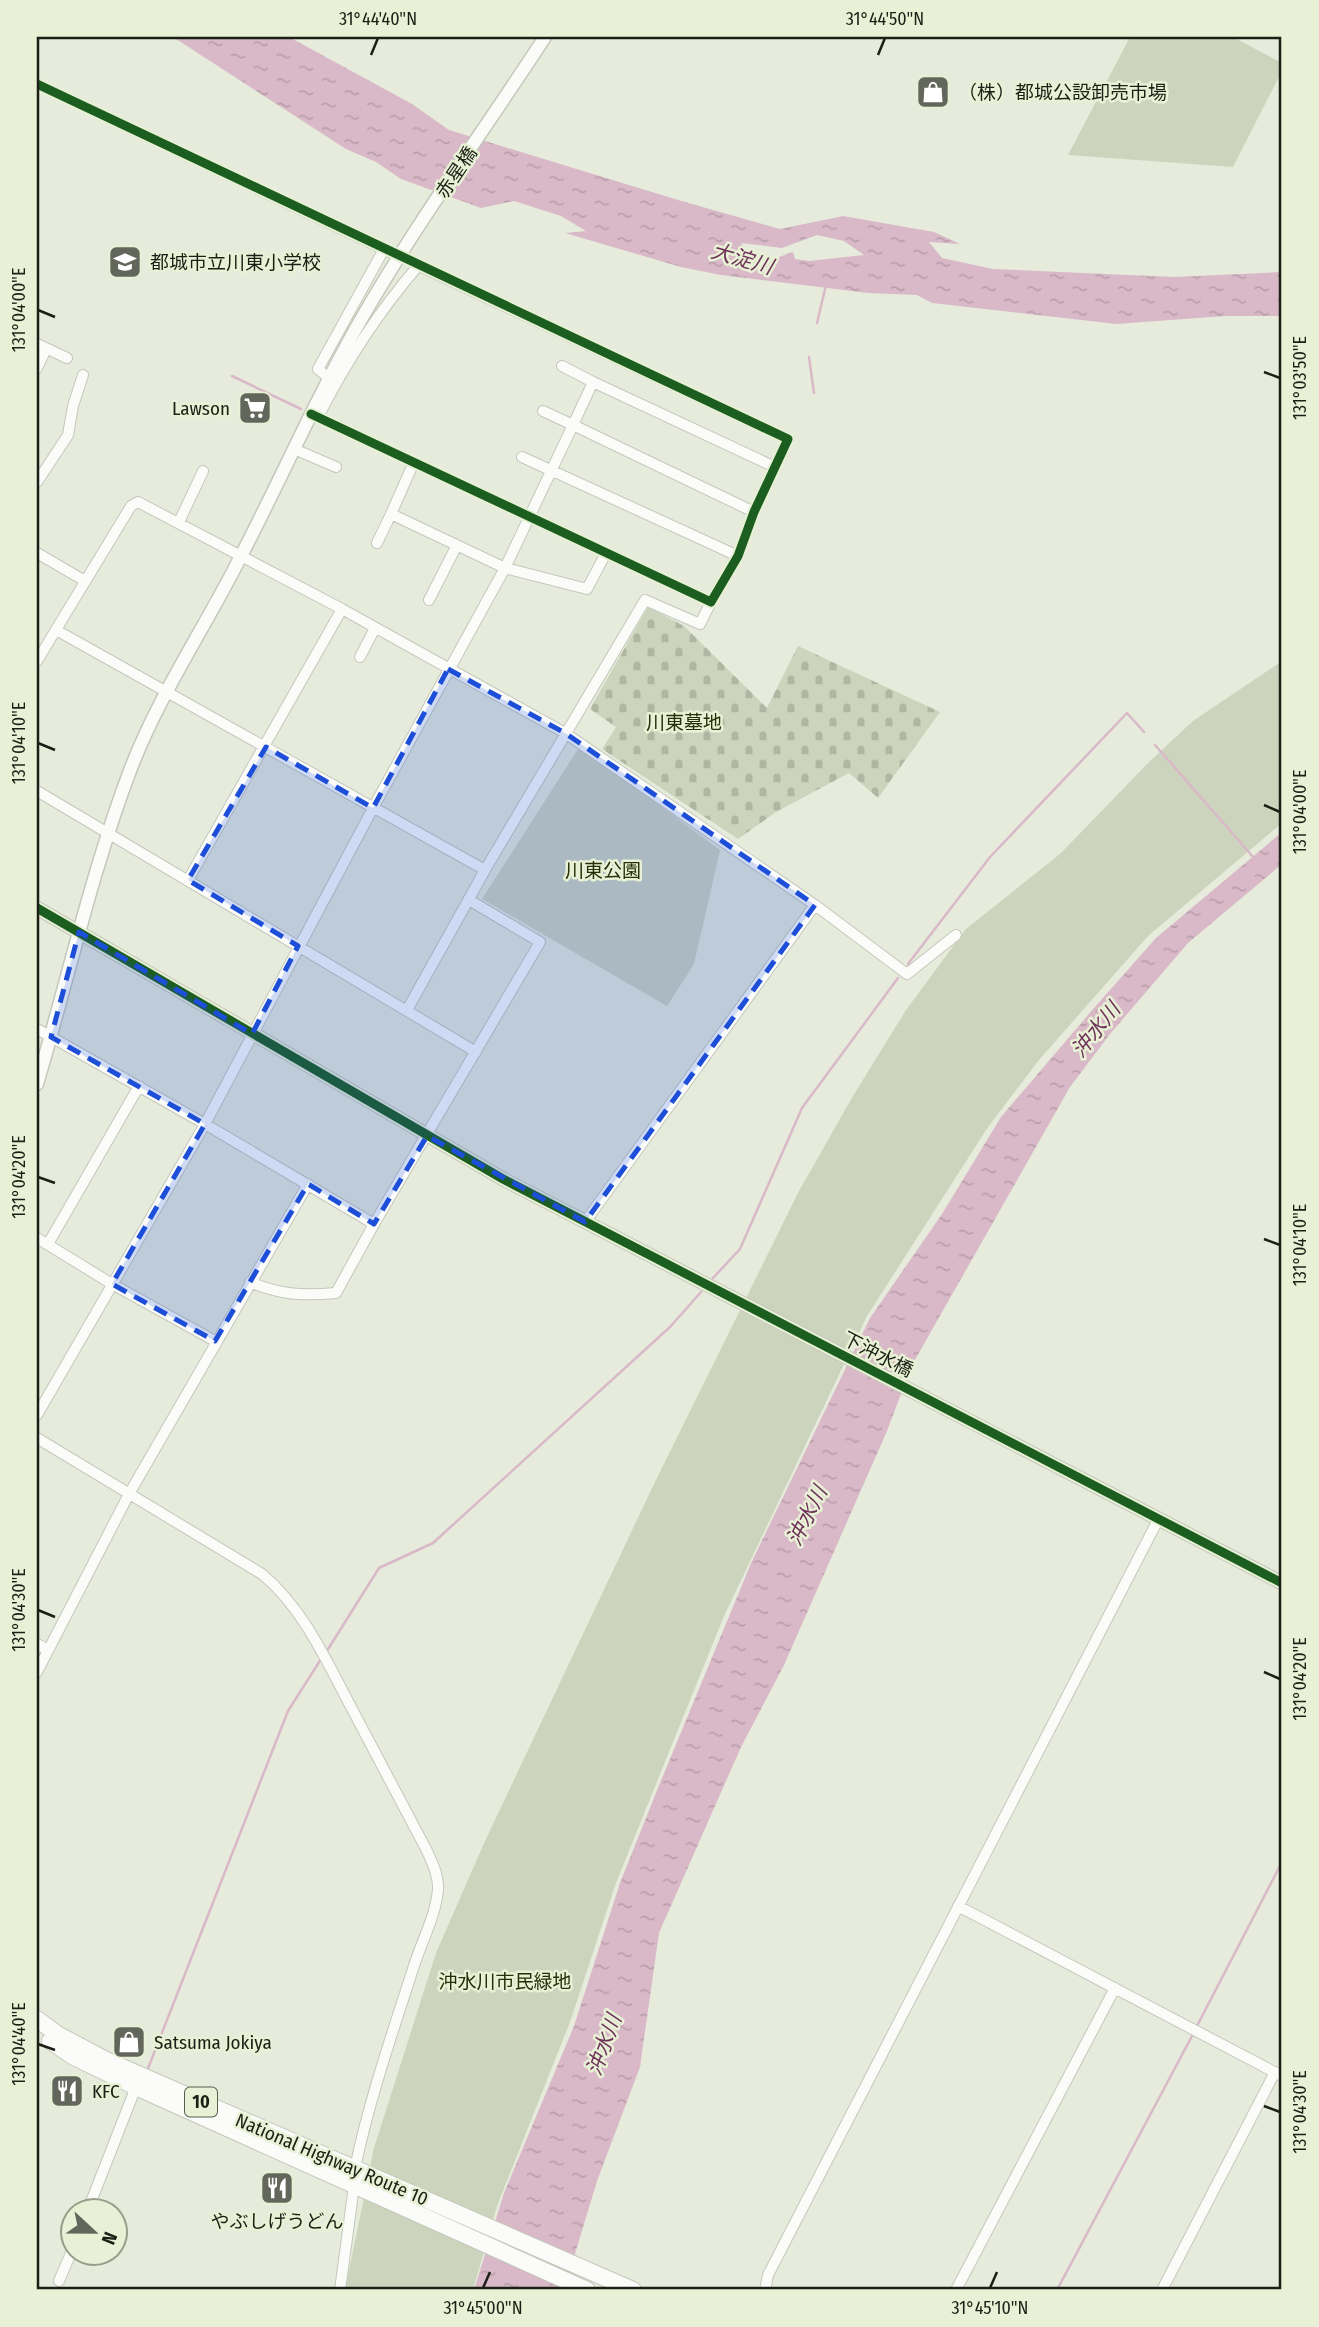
<svg xmlns="http://www.w3.org/2000/svg" width="1319" height="2327" viewBox="0 0 1319 2327" font-family="'Fira Sans Condensed','Noto Sans JP',sans-serif">
<style>
.green{fill:#cdd4bd}
.cemetery{fill:url(#cemetery-stones)}
.water{fill:url(#water-ripples);fill-rule:evenodd}
.lines{fill:none;stroke-linecap:round;stroke-linejoin:round}
.stream{stroke:#d9b9c8;stroke-width:2.5}
.minor-casing{stroke:#c4c8bb;stroke-width:12}
.tertiary-casing{stroke:#c4c8bb;stroke-width:15}
.trunk-casing{stroke:#c4c8bb;stroke-width:18}
.minor{stroke:#fbfcfa;stroke-width:10}
.tertiary{stroke:#fbfcfa;stroke-width:12}
.trunk{stroke:#fbfcfa;stroke-width:16}
.cycleway-casing{stroke:#e8f1d5;stroke-width:13}
.cycleway{stroke:#1b5e20;stroke-width:9}
.marked{fill:#1d4ed8;fill-opacity:0.2;stroke:#1d4ed8;stroke-width:5;stroke-dasharray:14 9;stroke-linejoin:round}
.ticks{fill:none;stroke:#1c1f15;stroke-width:2.5}
.labels{text-anchor:middle;stroke-width:5;stroke-linejoin:round;paint-order:stroke}
.shield{fill:#e8f1d5;stroke:#595e4f;stroke-width:2}
.shield-label{font-size:18px;font-weight:bold;fill:#1c1f15}
.poi-label{font-size:19px;fill:#1c1f15;stroke:#e8f1d5;text-anchor:start}
.street-label{font-size:19px;fill:#1c1f15;stroke:#e8f1d5}
.park-label{font-size:19px;fill:#262f09;stroke:#e8f1d5}
.water-label{font-size:21px;font-style:italic;fill:#6f335a;stroke:#e8f1d5}
.neatline{fill:none;stroke:#1c1f15;stroke-width:2.5}
.ticks-label{font-size:18px;text-anchor:middle;fill:#1c1f15}
</style>
<defs>
<pattern id="cemetery-stones" width="16" height="16" patternUnits="userSpaceOnUse" patternTransform="scale(1.75)"><rect width="16" height="16" fill="#cdd4bd"/><path d="M2 7V4a2 2 0 0 1 4 0v3zM10 15v-3a2 2 0 0 1 4 0v3z" fill="#afb6a2"/></pattern>
<pattern id="water-ripples" width="26" height="14" patternUnits="userSpaceOnUse" patternTransform="scale(1.75)"><rect width="26" height="14" fill="#d9b9c8"/><path d="M2 4q2-2 4 0t4 0M15 11q2-2 4 0t4 0" fill="none" stroke="#ba9fab"/></pattern>
</defs>
<rect width="100%" height="100%" fill="#e6ebdb"/>
<path class="green" d="M1130 37H1233L1282 63V71L1233 167 1068 155Z
M1282 661V823L1148 936 1039 1060 988 1127 867 1316 724 1616 616 1883 570 2022 497 2206 473 2290H345L374 2148 436 1953 485 1841 653 1486 799 1191 853 1096 906 1010 966 929 1060 854 1149 762 1193 721Z
M580 746 720 850 694 964 667 1006 482 899Z"/>
<path class="cemetery" d="M648 607 684 626 767 708 798 646 940 712 878 798 849 773 776 812 738 839 602 749 616 727 590 709Z"/>
<path class="water" d="M173 37H289L412 104 449 130 678 200 780 229 843 216 934 232 960 244 929 242 942 258 993 269 1174 277 1282 272V316H1226L1116 324 932 303 917 295 868 293 721 275 681 267 565 233 586 231 561 216 514 201 481 208 401 179 376 162 346 149ZM817 235 844 241 864 255 809 261 795 259 793 252 765 262 750 256 741 243 782 248Z
M1282 832V864L1188 943 1110 1034 1070 1087 912 1365 887 1431 784 1665 741 1747 659 1933 640 2067 597 2181 564 2290H474L504 2193 574 2026 620 1883 660 1783 752 1561 870 1318 942 1214 1001 1117 1094 1008 1156 938Z"/>
<g class="lines">
<path class="stream" d="M817 323 826 285
M809 357 814 393
M232 376 301 409
M1155 745 1254 858
M908 964 990 857 1127 713 1144 732
M713 1278 740 1249 802 1108 898 978
M325 1654 379 1568 433 1543 670 1327 701 1292
M1197 2026 1282 1862
M147 2071 288 1711 321 1659
M1057 2290 1192 2036"/>
<defs>
<path id="minor" d="M37 84 390 252
M37 344 67 358
M562 366 593 382
M37 368 46 349
M330 379 318 369 384 249
M543 411 573 425 593 382 775 467
M311 414 711 602 738 556 754 512 788 439 413 263
M318 417C345 364 379 311 418 266
M294 449 336 467
M522 457 738 556
M414 462 391 514 505 568 587 589 606 553
M37 482 68 435 73 406 83 375
M179 522 203 471
M377 543 391 514
M37 553 85 581
M429 600 457 545
M56 630 485 870
M360 657 375 628
M37 661 131 506 138 502 342 609 565 733 815 905 907 974 956 935
M37 791 476 1052
M188 880 342 609
M407 1010 485 870 645 600 700 624 711 602
M37 1029 205 1124 374 1224
M585 1222 815 905
M37 1238 112 1284 215 1341
M48 1244 139 1086
M250 1282C280 1295 304 1296 336 1293L374 1224 540 942 469 900
M37 1415 205 1124 373 808 505 568 573 425 754 512
M37 1438 262 1574C303 1608 326 1660 351 1707 376 1754 401 1801 426 1849 432 1862 439 1876 438 1890 435 1919 420 1944 412 1972 391 2037 369 2101 355 2168
M37 1644 48 1650
M37 1672 129 1494 308 1184
M958 1906 1282 2076
M87 2212 136 2087
M59 2281 74 2246
M340 2290 354 2186
M765 2290 768 2275 1159 1518
M956 2290 1115 1988
M1162 2290 1275 2072"/>
<path id="tertiary" d="M37 908 503 1179 1282 1583
M37 1084C68 979 92 870 131 768 160 693 206 626 242 554 282 477 316 398 359 323 415 225 483 132 545 37"/>
<path id="trunk" d="M37 2019 57 2034 106 2060 633 2290
M50 2041 74 2057 136 2087 587 2290"/>
</defs>
<use href="#minor" class="minor-casing"/>
<use href="#tertiary" class="tertiary-casing"/>
<use href="#trunk" class="trunk-casing"/>
<use href="#minor" class="minor"/>
<use href="#tertiary" class="tertiary"/>
<use href="#trunk" class="trunk"/>
<defs>
<path id="cycleway" d="M37 84 788 439 754 512 738 556 711 602 311 414
M37 908 503 1179 1282 1583"/>
</defs>
<use href="#cycleway" class="cycleway-casing"/>
<use href="#cycleway" class="cycleway"/>
</g>
<path class="marked" d="M448 669 565 733 815 905 585 1222 427 1136 374 1224 308 1184 215 1341 112 1284 205 1124 51 1037 79 932 252 1034 298 946 188 880 266 747 373 808Z"/>
<path class="ticks" d="M371 55 378 38M878 55 885 38M38 310 55 317M1264 372 1280 378M38 743 55 750M1264 805 1280 812M38 1177 55 1183M1264 1239 1280 1245M38 1610 55 1617M1264 1672 1280 1679M38 2044 55 2050M1264 2106 1280 2112M483 2288 490 2272M990 2288 997 2272"/>
<defs>
<symbol id="shop-square" viewBox="-11 -11 22 22"><rect x="-9" y="-9" width="18" height="18" rx="4" fill="#63665a" stroke="#e8f1d5"/><path d="M-5-2.5h2.3a2.7 3.5 0 0 1 5.4 0H5L5.5 6h-11ZM-1.5-2.5h3a1.5 2.3 0 0 0-3 0Z" fill="#fff"/></symbol>
<symbol id="school-square" viewBox="-11 -11 22 22"><rect x="-9" y="-9" width="18" height="18" rx="4" fill="#63665a" stroke="#e8f1d5"/><path d="M0-5L7-2L0 1L-7-2ZM-4 1L0 2.5L4 1V4Q0 6-4 4Z" fill="#fff"/></symbol>
<symbol id="supermarket-square" viewBox="-11 -11 22 22"><rect x="-9" y="-9" width="18" height="18" rx="4" fill="#63665a" stroke="#e8f1d5"/><path d="M-6-5.5h2.5l.6 2H6L4.5 2H-2.5L-4.4-4H-6ZM-1.5 3.2a1.3 1.3 0 1 0 .1 0ZM3 3.2a1.3 1.3 0 1 0 .1 0Z" fill="#fff"/></symbol>
<symbol id="restaurant-square" viewBox="-11 -11 22 22"><rect x="-9" y="-9" width="18" height="18" rx="4" fill="#63665a" stroke="#e8f1d5"/><path d="M-5-6h1v4h1v-4h1v4h1v-4h1v5L-1.5 .5V6h-2V.5L-5-1ZM5-6V6H3V1.5H1.5Q1.5-4 5-6Z" fill="#fff"/></symbol>
</defs>
<g fill-rule="evenodd">
<use href="#shop-square" x="914" y="73" width="38" height="38"/>
<use href="#school-square" x="106" y="243" width="38" height="38"/>
<use href="#supermarket-square" x="236" y="389" width="38" height="38"/>
<use href="#shop-square" x="110" y="2023" width="38" height="38"/>
<use href="#restaurant-square" x="48" y="2072" width="38" height="38"/>
<use href="#restaurant-square" x="258" y="2169" width="38" height="38"/>
</g>
<g class="labels">
<rect class="shield" x="185" y="2087.5" width="32" height="29" rx="5"/>
<g class="shield-label">
<text x="201" y="2108">10</text>
</g>
<g class="poi-label">
<text x="958" y="99">（株）都城公設卸売市場</text>
<text x="150" y="269">都城市立川東小学校</text>
<text x="230" y="415" text-anchor="end">Lawson</text>
<text x="154" y="2049">Satsuma Jokiya</text>
<text x="92" y="2098">KFC</text>
<text x="277" y="2228" text-anchor="middle">やぶしげうどん</text>
</g>
<g class="street-label">
<text transform="translate(456 172) rotate(-56)" y="7">赤星橋</text>
<text transform="translate(878 1354) rotate(27)" y="7">下沖水橋</text>
<text transform="translate(332 2159) rotate(23)" y="7">National Highway Route 10</text>
</g>
<g class="park-label">
<text x="684" y="729">川東墓地</text>
<text x="603" y="877">川東公園</text>
<text x="505" y="1988">沖水川市民緑地</text>
</g>
<g class="water-label">
<text transform="translate(742 259) rotate(16)" y="7">大淀川</text>
<text transform="translate(1096 1030) rotate(-51)" y="7">沖水川</text>
<text transform="translate(807 1516) rotate(-63)" y="7">沖水川</text>
<text transform="translate(604 2045) rotate(-70)" y="7">沖水川</text>
</g>
</g>
<rect width="1319" height="2327" fill="none" stroke="#e8f1d5" stroke-width="77"/>
<g transform="translate(94 2232) rotate(112)"><circle r="33" fill="#e8f1d5" stroke="#969d88" stroke-width="2"/>
<path d="M0-5L12 26L0 18L-12 26Z" fill="#63665a"/>
<text y="-10" font-size="19" font-weight="bold" text-anchor="middle" fill="#1c1f15">N</text>
</g>
<rect x="38" y="38" width="1242" height="2250" class="neatline"/>
<g class="ticks-label">
<text x="378" y="25">31°44'40"N</text>
<text x="885" y="25">31°44'50"N</text>
<text transform="translate(19 310) rotate(-90)" y="6">131°04'00"E</text>
<text transform="translate(1300 378) rotate(-90)" y="6">131°03'50"E</text>
<text transform="translate(19 743) rotate(-90)" y="6">131°04'10"E</text>
<text transform="translate(1300 812) rotate(-90)" y="6">131°04'00"E</text>
<text transform="translate(19 1177) rotate(-90)" y="6">131°04'20"E</text>
<text transform="translate(1300 1245) rotate(-90)" y="6">131°04'10"E</text>
<text transform="translate(19 1610) rotate(-90)" y="6">131°04'30"E</text>
<text transform="translate(1300 1679) rotate(-90)" y="6">131°04'20"E</text>
<text transform="translate(19 2044) rotate(-90)" y="6">131°04'40"E</text>
<text transform="translate(1300 2112) rotate(-90)" y="6">131°04'30"E</text>
<text x="483" y="2314">31°45'00"N</text>
<text x="990" y="2314">31°45'10"N</text>
</g>
</svg>
